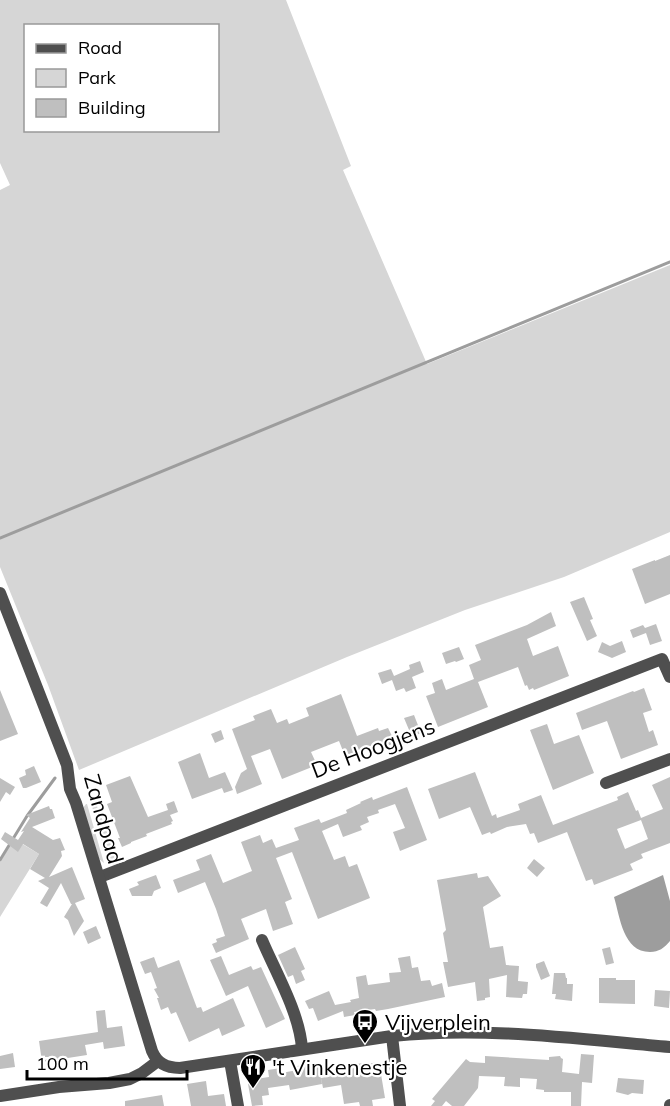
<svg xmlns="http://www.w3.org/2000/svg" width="670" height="1106" viewBox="0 0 670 1106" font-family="Mulish,sans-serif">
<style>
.green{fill:#d6d6d6;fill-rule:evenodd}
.water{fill:#9d9d9d}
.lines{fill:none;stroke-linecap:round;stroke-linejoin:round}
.stream{stroke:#9d9d9d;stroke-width:3}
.building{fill:#bfbfbf;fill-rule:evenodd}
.minor{stroke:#4f4f4f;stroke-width:12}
.tertiary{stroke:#4f4f4f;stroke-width:12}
.labels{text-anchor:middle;stroke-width:4.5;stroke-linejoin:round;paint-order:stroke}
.street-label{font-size:22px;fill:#000;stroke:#fff}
.poi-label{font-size:22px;fill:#000;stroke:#fff;text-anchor:start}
</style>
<rect width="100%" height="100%" fill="#fff"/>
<path class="green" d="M0 0H286L351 166 343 170 427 364 670 265V532L564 577 465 610 347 657 79 770 48 685 0 567V190L10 185 0 163ZM26 26H218V130H26Z
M95 801 119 863 118 864 112 865 108 862 91 803Z
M86 804H87L104 863 99 859 83 808Z
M14 839 39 854 0 917V862Z"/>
<path class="water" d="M663 875 670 901V941C664 948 659 952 650 952 623 952 620 917 614 897Z"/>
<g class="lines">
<path class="stream" d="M0 538 670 262
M0 860 27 816 55 778"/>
</g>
<path class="building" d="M670 555V594L645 604 632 569 655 560V561Z
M584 597 593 619 590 620 597 636 587 641 570 602Z
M551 612 556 626 527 639 533 656 558 646 569 676 534 690 533 688 529 690 527 685 525 686 518 667 478 682 488 707 438 727 426 696 435 693 432 683 442 679 446 690 474 679 469 665 481 660 475 645 527 625Z
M656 624 662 641 650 645 646 633 633 638 630 630 643 625 645 628Z
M622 641 626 652 612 658 598 652 602 642 610 646Z
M459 647 464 659 456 662 455 661 446 664 442 653Z
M420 661 424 672 412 677 416 688 406 692 404 688 396 691 392 680 382 684 378 673 391 669 394 676 410 669 409 665Z
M644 688 652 710 643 713 649 732 653 730 658 745 621 759 607 721 582 730 576 713 633 691 634 692Z
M0 690 18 734 0 741Z
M341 694 357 736 378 728 379 731 388 728 392 736 390 737 392 744 380 749 378 743 345 756 339 741 311 752 317 765 282 779 270 749 251 756 262 784 237 794 235 787 241 773 247 769 232 729 255 720 253 716 271 709 277 723 287 719 289 724 309 716 306 708Z
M414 715 421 733 412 737 404 718Z
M547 724 554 744 579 735 594 773 553 790 530 730Z
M221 730 224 739 215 743 211 734Z
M200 753 209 778 225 772 233 790 224 793 222 788 192 799 178 762Z
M34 766 41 782 26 788H23L19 778 26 775 25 770Z
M475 772 492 816 496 814 497 818 520 810 518 804 541 795 553 825 618 800 617 797 628 792 636 811 638 810 641 818 663 809 652 785 670 777V843L641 854 643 858 630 864 633 870 594 885 592 879 586 881 567 832 538 843 534 833 530 834 526 824 507 827 491 834 490 832 482 835 470 807 439 819 428 789ZM641 820 648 839 625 849 617 829Z
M130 776 148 817 168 810 166 804 174 801 178 812 170 815 173 821 171 822 172 824 146 834 147 836 131 842V843L122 847 118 838H120L107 804 112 802 106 785Z
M0 778 15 787 10 795 6 792 0 802Z
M407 787 427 840 400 851 393 832 405 828 395 804 378 810 379 813 367 817 369 822 360 826 362 830 343 837 338 824 322 831 334 860 345 856 349 867 357 864 370 898 318 919 292 852 276 858 292 899 285 902 293 924 273 931 266 909 241 919 249 939 216 953 212 944 217 942 216 939 225 936 216 909 205 882 178 893 173 880 200 870 196 860 211 854 223 883 252 871 241 842 260 835 263 843 272 839 276 848 299 840 294 828 319 819 321 823 347 813 346 810 361 803 360 802 372 797 373 800Z
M49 806 50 809H52L55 818 32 827 53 840 60 838 65 850 61 851 62 856 49 877 72 867 85 899 75 903 84 921 74 936 68 920 64 917 72 904H71L61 883 47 907 40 903 49 888 38 881 45 878 30 869 39 854 23 844 18 852 1 839 5 832 18 840 24 831 21 832 30 818 26 815Z
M534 859 545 868 537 877 527 868Z
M477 873 478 878 488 876 501 896 483 907 490 948 503 946 506 965 519 966 518 981 528 982 527 994H523L522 998 506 997 507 975 489 979 490 997 485 998V1000L477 1001 475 982 448 987 443 962H448L443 933 446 930 437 880Z
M156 875 161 888 154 891 152 896H132L129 889 139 885 137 882Z
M96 926 101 938 88 944 83 932Z
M295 947 305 969 301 971 305 980 296 984 293 975 288 977 278 955Z
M610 947 614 963 606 965 602 949Z
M221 956 229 975 251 966 253 970 261 967 285 1019 266 1028 248 986 226 996 210 960Z
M410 956 412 968 418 967 421 981 430 980 432 986 442 983 445 997 388 1009 376 1011 375 1009 354 1012 355 1015 344 1017 343 1011 318 1021 313 1008 309 1009 305 1001 329 991 335 1005 351 1002 350 1000 359 998 356 977 366 975 368 985 390 982 389 973 401 972 398 958Z
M154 957 158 968 179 960 197 1008 201 1007 203 1012 233 998 245 1026 222 1036 219 1028 189 1042 176 1012 171 1014 168 1007 161 1010 157 998H159L154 989 157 988 151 972 145 974 140 962Z
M544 961 550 976 541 980 536 967V964Z
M554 973H565L566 978H567V984H573L572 1001 555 999 556 994H552Z
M599 978H616V980H635V1004L599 1003Z
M655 990 670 991 669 1008 654 1006Z
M105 1010 107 1028 122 1026 125 1046 104 1049 103 1042 85 1045 87 1055 42 1062 39 1041 98 1032 96 1011Z
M13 1053 15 1067 0 1069V1056Z
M581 1054 594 1055 592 1083 582 1082 581 1106H571V1092H544V1090L536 1089 537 1079 520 1078V1087L504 1086 505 1077 479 1076 478 1088 464 1106H452L446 1101 442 1106H431L435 1101 432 1099 466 1059 470 1062 485 1063V1056L549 1060V1057L560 1056 561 1058 563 1059 562 1072 579 1074Z
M379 1062 385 1098 372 1100 373 1106H360L359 1102 344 1104 341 1085 323 1088 321 1078 339 1075 338 1071 355 1068V1064L365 1063 366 1064Z
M318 1063 322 1084 290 1090 289 1085 268 1088 269 1095 262 1096 263 1105 252 1106 248 1084 251 1083 250 1080 269 1077 268 1070 281 1068V1073L298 1070 297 1066Z
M618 1078 644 1080 643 1094 632 1093 628 1095 616 1092Z
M206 1081 208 1096 224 1094 226 1106H191L187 1084Z
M162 1095 164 1106H125V1101Z"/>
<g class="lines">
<path class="minor" d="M606 783 670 759
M100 877 662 659 670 677
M262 940C276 973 300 1014 302 1049
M230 1061 238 1106
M670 1106V1105"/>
<path class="tertiary" d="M0 593 67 765 70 789 76 803 152 1051C157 1063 166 1068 180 1068L392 1036C485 1026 578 1039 670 1047
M392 1036 400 1106
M0 1096 59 1087 109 1083 130 1079 142 1073 158 1061"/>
</g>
<defs>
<symbol id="bus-pin" viewBox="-11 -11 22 30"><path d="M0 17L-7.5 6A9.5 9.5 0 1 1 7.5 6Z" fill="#000" stroke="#fff"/><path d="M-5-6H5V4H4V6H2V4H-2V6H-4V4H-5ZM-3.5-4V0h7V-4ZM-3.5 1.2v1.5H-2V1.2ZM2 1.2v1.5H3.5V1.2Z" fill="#fff"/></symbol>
<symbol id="restaurant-pin" viewBox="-11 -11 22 30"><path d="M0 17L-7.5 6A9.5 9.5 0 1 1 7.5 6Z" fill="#000" stroke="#fff"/><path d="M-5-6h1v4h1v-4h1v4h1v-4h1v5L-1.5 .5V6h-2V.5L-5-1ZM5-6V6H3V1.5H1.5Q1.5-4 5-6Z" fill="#fff"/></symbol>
</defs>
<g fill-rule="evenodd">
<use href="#bus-pin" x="350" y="1007" width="30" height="40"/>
<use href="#restaurant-pin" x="238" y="1052" width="30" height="40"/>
</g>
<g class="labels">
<g class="street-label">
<text transform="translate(373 748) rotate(-21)" y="8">De Hoogjens</text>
<text transform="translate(104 819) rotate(74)" y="8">Zandpad</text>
</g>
<g class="poi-label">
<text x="385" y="1030">Vijverplein</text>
<text x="272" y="1075">'t Vinkenestje</text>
</g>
</g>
<rect x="24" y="24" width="195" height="108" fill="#ffffff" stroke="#999999" stroke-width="1.5"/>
<rect x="36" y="44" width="30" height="9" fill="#4f4f4f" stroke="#999999" stroke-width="1.5"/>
<text x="78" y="54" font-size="18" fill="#000000">Road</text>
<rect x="36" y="69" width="30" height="18" fill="#d6d6d6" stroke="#999999" stroke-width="1.5"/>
<text x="78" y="84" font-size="18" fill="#000000">Park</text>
<rect x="36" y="99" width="30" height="18" fill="#bfbfbf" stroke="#999999" stroke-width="1.5"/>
<text x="78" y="114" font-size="18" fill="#000000">Building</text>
<path d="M27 1070v9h160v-9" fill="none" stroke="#000000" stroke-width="3"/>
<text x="36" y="1070" font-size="18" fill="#000000" stroke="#ffffff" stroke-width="4.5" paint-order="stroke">100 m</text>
</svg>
